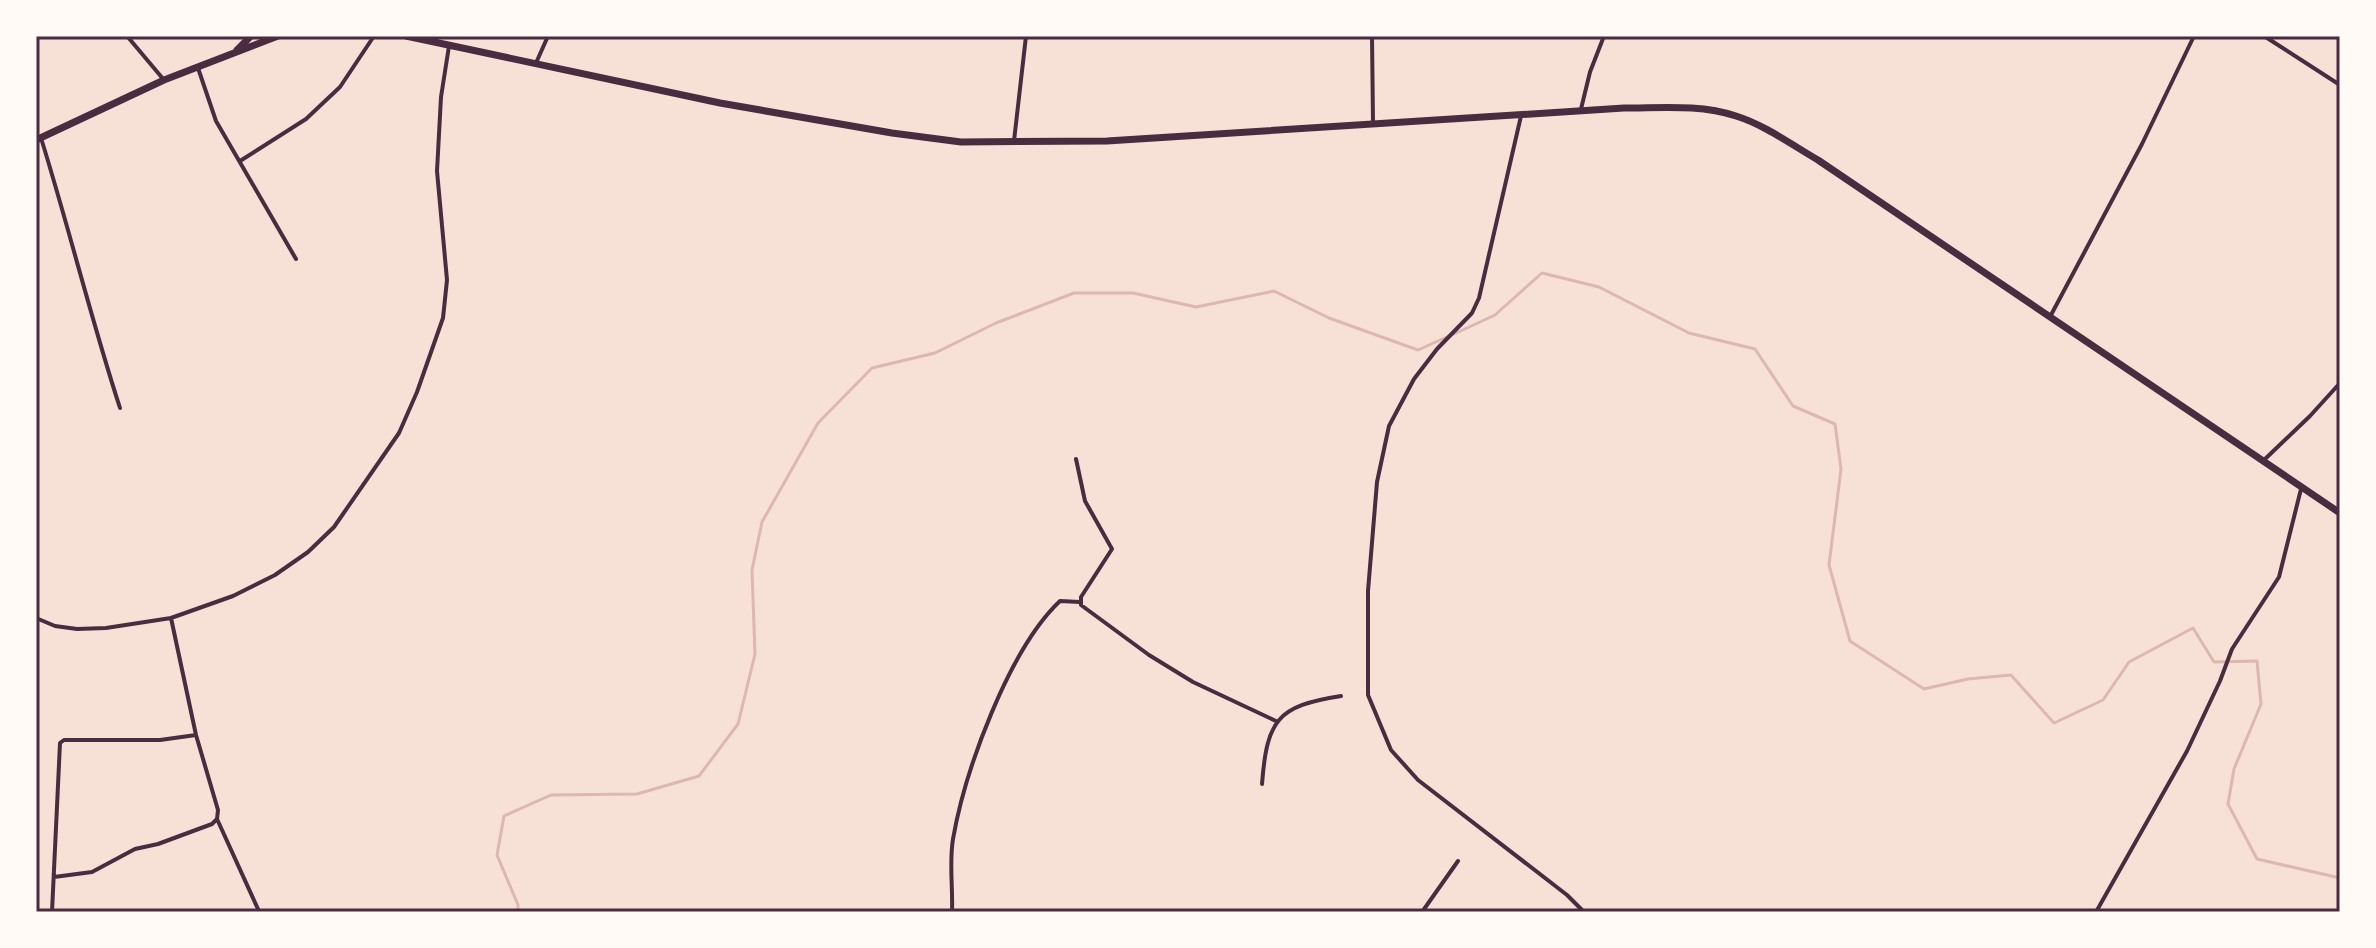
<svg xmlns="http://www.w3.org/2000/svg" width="2376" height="948" viewBox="0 0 2376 948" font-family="'Crimson Pro',serif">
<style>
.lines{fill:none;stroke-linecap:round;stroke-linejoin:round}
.stream{stroke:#dcb8b0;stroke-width:3}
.minor{stroke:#4a2c40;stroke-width:4}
.trunk{stroke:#4a2c40;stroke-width:7}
.neatline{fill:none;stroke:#4a2c40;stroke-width:3}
</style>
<rect width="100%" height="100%" fill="#f7e1d7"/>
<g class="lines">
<path class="stream" d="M1454 334 1495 315 1542 273 1599 287 1689 333 1755 349 1793 406 1835 424 1841 469 1829 565 1850 641 1924 689 1968 679 2011 675 2054 723 2103 700 2129 662 2193 628 2214 662 2257 661 2261 704 2234 769 2228 804 2257 859 2340 878
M518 912V905L497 855 504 816 551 795 637 794 699 776 738 724 755 654 752 570 762 522 818 423 872 368 935 353 996 323 1074 293H1133L1196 307 1274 291 1329 318 1418 350 1447 337"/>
<path class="minor" d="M127 36 164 80
M1372 36 1373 122
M2264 36 2340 85
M536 63 548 36
M198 68 216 121 296 259
M1581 109 1590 72 1604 36
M1521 116 1479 298 1472 313 1437 349 1414 379 1389 426 1377 482 1368 591V695L1391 750 1418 780 1567 895 1584 912
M41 138C69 228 91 319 120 408
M1014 141 1026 36
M240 161 306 119 340 87 374 36
M2051 315 2142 144 2194 36
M1076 459 1085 501 1112 549 1081 597V605L1149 655 1193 682 1276 721
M2264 460 2310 416 2340 383
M36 618 55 626 77 629 106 628 171 618 233 596 275 575 308 552 334 527 399 433 417 392 443 318 447 280 437 171 441 97 449 46
M171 618 196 735 218 810 217 819 258 909
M1262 784C1267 720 1277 706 1341 696
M54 877 92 872 135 849 158 844 212 824 217 819
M52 912 60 743 64 740H160L196 735
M952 912C953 888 949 862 953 839 965 770 1009 649 1060 601L1080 602
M1422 912 1458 861
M2096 912 2187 751 2220 681 2232 649 2279 577 2301 489"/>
<path class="trunk" d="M406 36 720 103 892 133 961 142 1107 141 1624 108C1661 108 1700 104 1736 116 1765 125 1792 145 1818 160L2340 513
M237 50 251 36
M36 140 164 80 278 36"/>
</g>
<rect width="2376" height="948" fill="none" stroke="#fffaf5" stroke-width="76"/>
<rect x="38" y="38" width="2300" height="872" class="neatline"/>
</svg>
